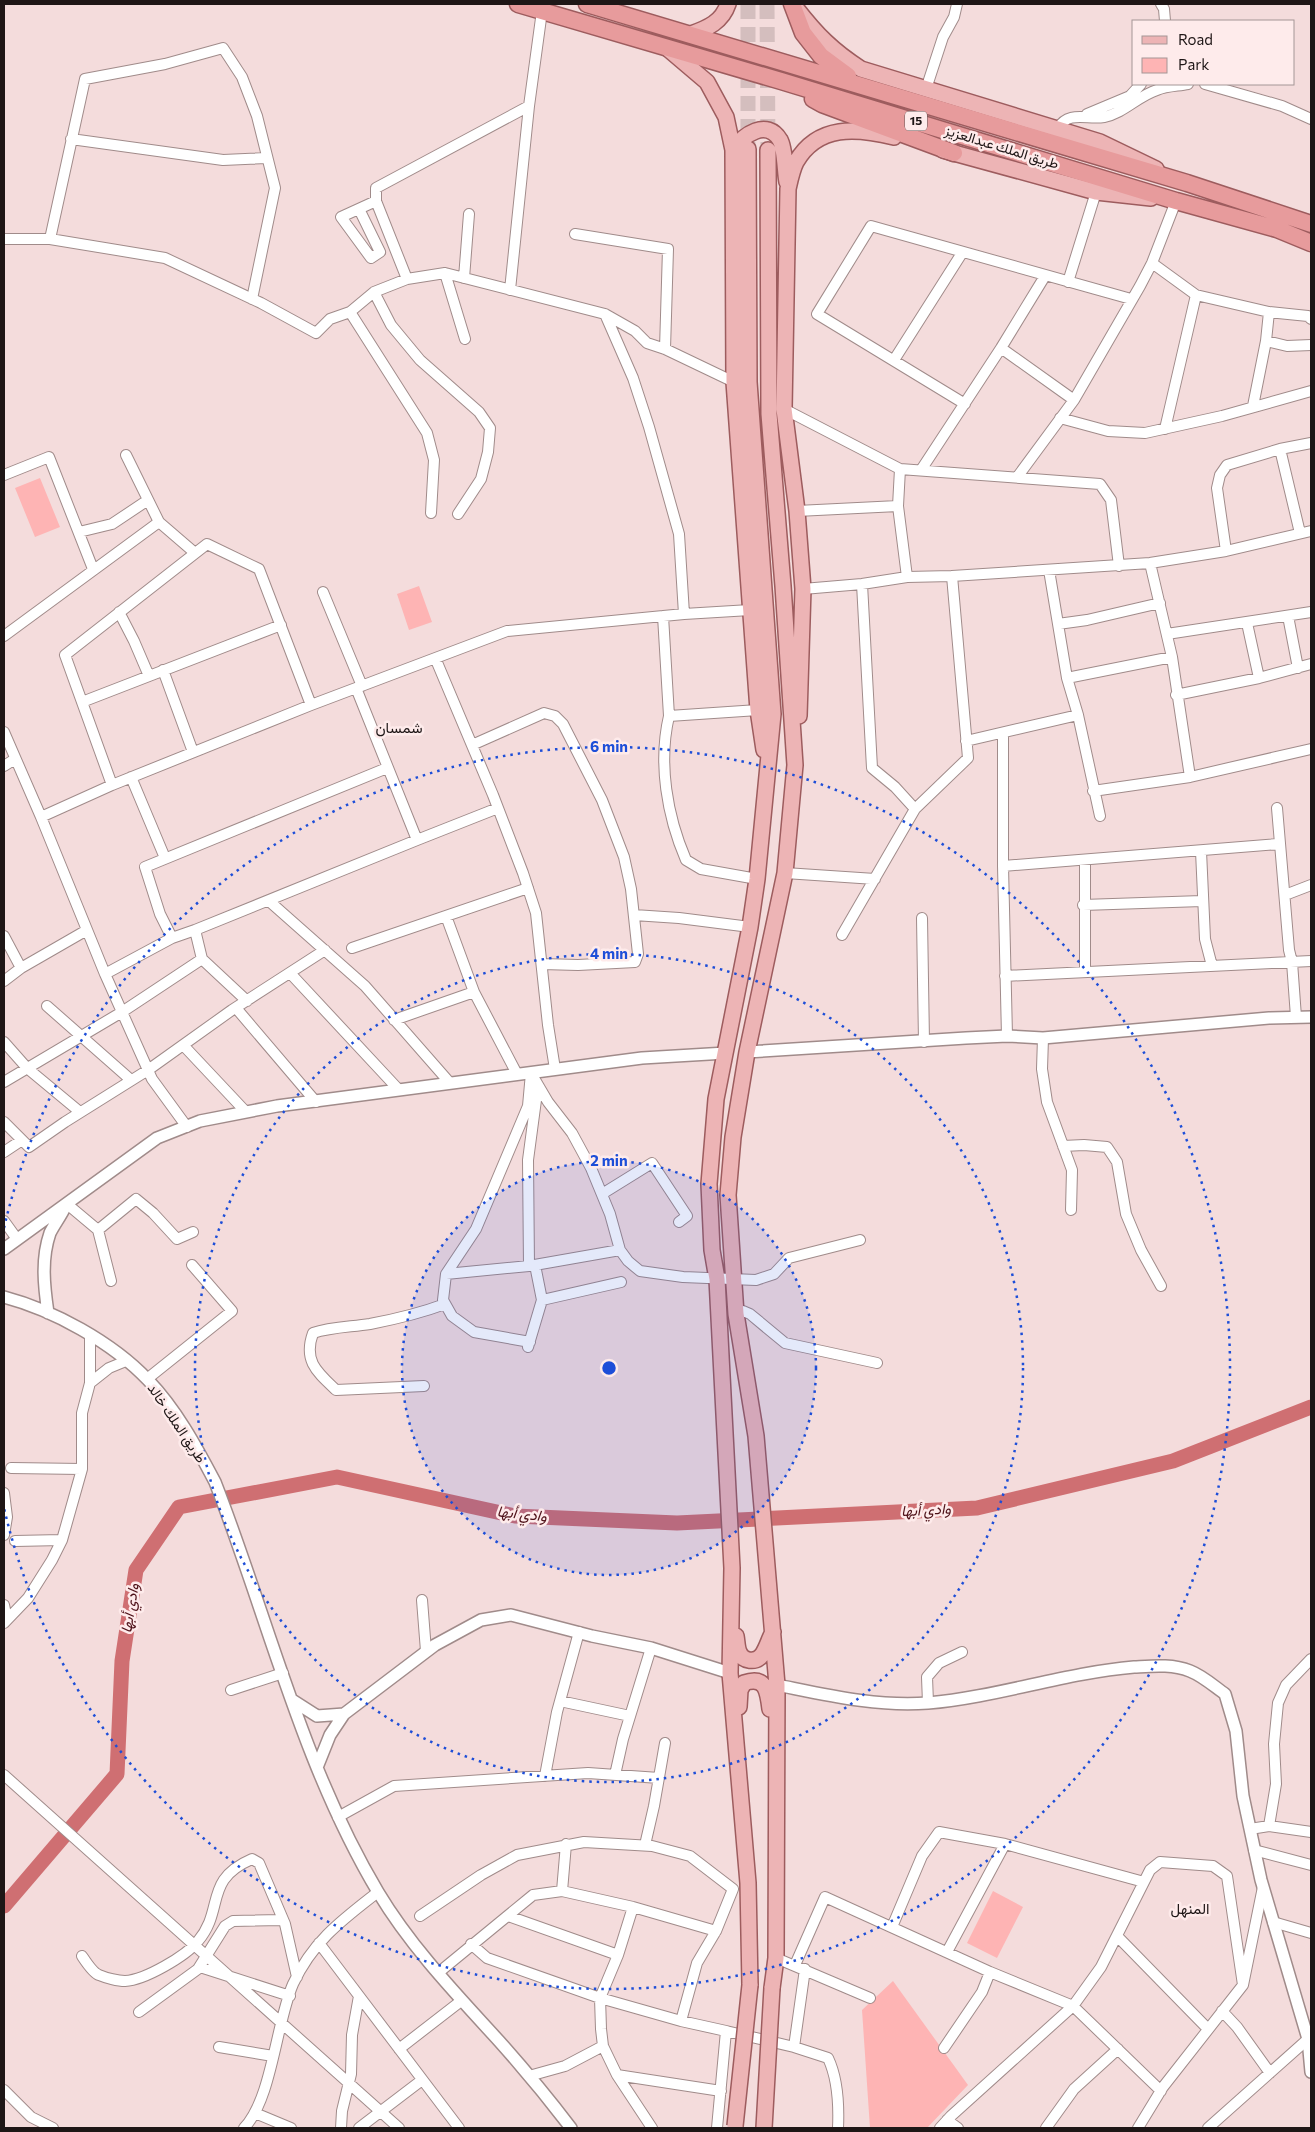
<svg xmlns="http://www.w3.org/2000/svg" width="1315" height="2132" viewBox="0 0 1315 2132" font-family="Commissioner,Vazirmatn,sans-serif">
<style>
.green{fill:#feb4b4}
.lines{fill:none;stroke-linecap:round;stroke-linejoin:round}
.river{stroke:#cf6f72;stroke-width:15}
.primary-tunnel{stroke:#d4bebe;stroke-width:15;stroke-dasharray:15 8;stroke-linecap:butt}
.minor-casing{stroke:#a08b8a;stroke-width:12}
.tertiary-casing{stroke:#a08b8a;stroke-width:14}
.primary-casing{stroke:#9d5c5e;stroke-width:18}
.trunk-casing{stroke:#9d5c5e;stroke-width:19}
.minor{stroke:#fff;stroke-width:10}
.tertiary{stroke:#fff;stroke-width:11}
.primary{stroke:#edb4b5;stroke-width:15}
.trunk{stroke:#e79b9c;stroke-width:16}
.primary-bridge-casing{stroke:#9d5c5e;stroke-width:18;stroke-linecap:butt}
.primary-bridge{stroke:#edb4b5;stroke-width:15}
.ring{fill:none;stroke:#1d4ed8;stroke-width:2.5;stroke-dasharray:2.5 5}
.labels{text-anchor:middle;stroke-width:5;stroke-linejoin:round;paint-order:stroke}
.shield{fill:#feebeb;stroke:#615656;stroke-width:1}
.shield-label{font-size:12px;font-weight:bold;fill:#1e1616}
.street-label{font-size:14px;fill:#1e1616;stroke:#feebeb}
.neighbourhood-label{font-size:15px;fill:#1e1616;stroke:#feebeb}
.water-label{font-size:15px;font-style:italic;fill:#4e1118;stroke:#feebeb}
.centre{fill:#1d4ed8;stroke:#feebeb;stroke-width:2.5}
.ring-label{font-size:15px;text-anchor:middle;font-weight:bold;fill:#1d4ed8;stroke:#feebeb;stroke-width:5;stroke-linejoin:round;paint-order:stroke}
</style>
<rect width="100%" height="100%" fill="#f4dcdc"/>
<path class="green" d="M40 478 60 527 35 537 15 488Z
M419 586 432 622 409 630 397 594Z
M993 1891 1023 1907 997 1958 967 1943Z
M893 1981 968 2085 927 2128H870L862 2010Z"/>
<g class="lines">
<path class="river" d="M4 1906 117 1774 122 1661 136 1570 179 1507 337 1477 515 1516 677 1523 977 1508 1173 1461 1311 1407"/>
<path class="primary-tunnel" d="M748 4V147
M767 4 768 150"/>
<defs>
<path id="minor" d="M1161 4 1164 9 1165 21
M1205 84 1282 106 1311 119
M926 89 943 37 954 17 957 4
M1087 114 1130 96 1141 84
M1058 128C1069 110 1087 120 1104 117 1124 113 1138 96 1157 90 1166 86 1178 86 1188 84
M71 139 223 160 267 158
M376 201 407 279
M359 209 380 252 371 258 341 217 376 201V188L529 106
M575 234 668 249 665 349
M4 239H50L165 258 261 303 316 333 330 319 350 312 374 292 407 279 445 273 605 314 635 331 647 343 665 349 734 382
M50 239 85 79 165 64 223 48 242 77 257 116 275 188 252 299
M1152 263 1196 295 1269 312 1308 316 1311 319
M445 273 465 339
M464 278 469 214
M1068 282 1096 192
M510 290 529 106 542 11
M374 292 391 325 420 360 479 412 490 428 488 452 481 479 458 514
M350 312 427 433 434 460 431 513
M605 314 633 378 649 427 679 534 684 614
M1266 341 1287 346 1311 345
M1001 348 1074 400
M894 360 962 253
M965 404 817 314 871 226 1131 299
M1253 406 1266 341 1269 312
M784 409 900 469 1100 484 1111 500 1119 566
M1060 418 1108 431 1145 433 1222 416 1311 391
M1165 429 1196 295
M1280 449 1300 533
M126 455 159 522 195 553
M900 469 898 506 907 577
M921 470 1001 348 1045 276
M4 475 49 457 93 569
M1018 476 1074 400 1140 286 1152 263 1176 201
M797 511 898 506
M79 532 112 524 148 500
M1226 551 1217 488 1220 475 1227 465 1280 449 1311 443
M1150 563 1172 657 1190 777
M1049 570 1067 678 1078 715 1100 816
M862 584 872 768 895 787 915 809
M803 589 862 584 907 577 952 576 1150 563 1226 551 1311 531
M323 592 362 686
M119 612 134 641 149 676
M663 616 669 716
M1288 616 1298 668
M1247 623 1259 678
M1058 624 1087 620 1160 603
M1167 634 1311 612
M4 636 159 522
M436 660 493 795 523 873 536 913 548 1025 555 1069
M163 670 193 752
M1067 678 1172 657
M356 688 417 840
M1176 695 1259 678 1311 664
M82 702 281 625
M4 732 41 817 105 974 152 1079 187 1127
M1003 733V866L1007 1036
M966 741 1078 715
M472 745 544 713 555 716 563 724 602 800 624 857 631 889 638 954 635 962 578 965 542 964
M4 766 15 759
M131 777 165 858
M112 785 65 655 207 544 259 569 311 705
M1093 791 1190 777 1311 749
M1277 808 1289 950 1292 962 1296 1017
M41 817 112 785 311 705 507 631 684 614 750 610
M1201 851 1205 939 1212 966
M1003 866 1278 844
M785 873 875 879
M757 879 701 869 686 860C667 816 658 763 669 716L758 710
M1285 895 1311 885
M269 901 365 986 450 1083
M1083 905 1202 901
M634 915 679 918 750 927
M446 916 474 992 517 1074
M922 918 924 1042
M195 930 202 959 247 1001
M842 935 915 809 968 758 952 576
M4 936 21 968
M172 938 160 914 145 867 387 768
M352 948 528 888
M1085 971V860
M290 973 399 1090
M105 974 172 938 195 930 417 840 498 808
M1005 976 1311 961
M4 981 21 968 87 930
M47 1006 131 1080
M236 1008 316 1102
M394 1020 474 992
M1043 1038 1042 1069 1047 1102 1072 1170 1071 1210
M4 1042 27 1068 80 1112
M183 1045 246 1112
M531 1073 548 1102 572 1133 591 1168 610 1214 620 1250 628 1261 640 1271 683 1277 756 1280 774 1274 789 1258 860 1240
M4 1082 122 1012 202 959
M4 1122 29 1147 65 1122 148 1070 232 1010 325 950
M1063 1146 1084 1145 1107 1147 1117 1162 1126 1214 1141 1250 1161 1286
M4 1152 22 1140
M602 1194 652 1163 687 1216 679 1222
M67 1204 98 1230 111 1281
M4 1221 17 1239
M98 1230 136 1199 153 1213 177 1239 193 1232
M529 1266 528 1160 538 1085
M446 1274 529 1266 620 1250
M542 1300 621 1282
M736 1314 743 1311 750 1314 785 1343 877 1363
M90 1335V1383L109 1368 126 1361
M530 1342 474 1332 452 1316 443 1300 446 1274 476 1229 528 1106 531 1073
M528 1347 542 1300 535 1265
M147 1379 232 1311 192 1265
M424 1386 336 1390C317 1372 303 1361 313 1333 331 1327 351 1327 370 1324 396 1319 421 1313 445 1304
M11 1468 82 1469
M4 1493 7 1517 4 1535
M15 1541 62 1540
M422 1600 426 1651
M4 1605 7 1619
M4 1623 28 1598 52 1560 62 1540 82 1469V1413L90 1383
M231 1690 283 1673
M560 1701 630 1716
M928 1703 927 1677 939 1663 962 1652
M4 1775 399 2128
M615 1775 623 1739 651 1648
M545 1776 557 1712 579 1632
M338 1817 394 1786 588 1773 659 1778
M1269 1826 1276 1784 1274 1744 1278 1703 1286 1685 1311 1659
M1250 1829 1269 1826 1311 1832
M645 1845 654 1806 665 1743
M1254 1850 1311 1865
M562 1891 566 1844
M633 1907 618 1955 600 1998 601 2029 603 2046 617 2075 652 2128
M420 1916 481 1875 517 1855 584 1842 652 1846 690 1856 733 1889 716 1931 697 1963 681 2021
M508 1916 618 1955
M1273 1922 1311 1933
M892 1927 922 1856 939 1832 1005 1844 1144 1882
M1117 1936 1208 2029
M319 1943 459 2128
M471 1944 487 1958 600 1998 681 2021 726 2031 717 2128
M947 1952 1005 1844
M82 1956C86 1962 93 1973 99 1975 106 1978 118 1981 125 1981 145 1980 186 1956 198 1941 225 1909 203 1880 252 1859L259 1863 285 1924 297 1977
M776 1958 870 1998
M795 1965 825 1897 990 1972 1073 2006 1161 2091
M200 1967 290 1996
M805 1969 794 2047 828 2058C838 2079 839 2106 838 2128
M438 1973 533 1895 562 1891 633 1907 716 1931
M1222 2011 1237 2027 1270 2073
M139 2012 198 1969 225 1926 233 1921 283 1920
M726 2031 794 2047
M219 2047 273 2056
M944 2048 982 1992 990 1972
M399 2049 461 2001
M617 2075 721 2091
M529 2076 565 2066 603 2046
M4 2090 31 2117 53 2128
M255 2113 291 2128
M947 2120 958 2128
M244 2128C272 2099 276 2023 293 1984 313 1941 342 1920 378 1892
M341 2128 342 2111 351 2074 352 2035 359 1996
M359 2128 422 2080
M940 2128 951 2116 1073 2006 1101 1967 1150 1870 1160 1862 1213 1866 1227 1876 1243 1985
M1046 2128 1074 2089 1118 2049
M1138 2128 1163 2087 1243 1985 1263 1887
M1208 2128 1308 2039"/>
<path id="tertiary" d="M747 1052 966 1038 1007 1036 1043 1038 1269 1018 1311 1017
M4 1249 157 1138 200 1121 277 1106 642 1058 726 1053
M4 1297C53 1310 112 1342 148 1380 176 1409 196 1446 215 1482 268 1618 302 1765 378 1892 411 1947 456 1994 499 2041 524 2069 548 2098 571 2128
M48 1313C44 1286 41 1259 50 1233 54 1225 60 1217 64 1209
M777 1685C827 1695 877 1707 928 1703 997 1697 1064 1673 1134 1667 1153 1666 1172 1664 1190 1671 1203 1676 1215 1687 1225 1694L1236 1731 1243 1796 1261 1880 1308 2039 1311 2072
M292 1700 317 1716 344 1714
M318 1765 330 1735 344 1714 435 1645 481 1620 511 1615 592 1636 651 1648 730 1673"/>
<path id="primary" d="M796 8C817 35 833 51 861 69L1100 142 1156 169
M691 34C708 28 722 22 728 4
M667 48 707 82 726 117 733 150 734 382 758 710 764 750
M748 149 749 382 773 714 757 879 750 927 716 1099 709 1184 712 1250 717 1279 732 1568 730 1673 748 1883 750 1985
M733 150C743 135 767 118 780 140 785 148 785 172 787 182
M768 150 769 414 783 586 795 765 785 873 747 1052 733 1137 728 1195 736 1314 756 1436 777 1685 776 1958 772 1988
M943 150 1096 192 1151 198
M799 716 803 589 797 511 784 409 788 189C790 180 792 170 796 162 818 124 857 128 894 137
M736 1636C737 1641 737 1648 739 1652 743 1662 756 1663 762 1655 767 1648 769 1639 773 1632
M739 1707 740 1690 744 1683C766 1675 768 1692 770 1709"/>
<path id="trunk" d="M518 4 781 81 1176 201 1277 229 1311 243
M587 4 1187 183 1311 224
M792 4 803 33 821 56 848 76
M813 99 822 104 954 153"/>
</defs>
<use href="#minor" class="minor-casing"/>
<use href="#tertiary" class="tertiary-casing"/>
<use href="#primary" class="primary-casing"/>
<use href="#trunk" class="trunk-casing"/>
<use href="#minor" class="minor"/>
<use href="#tertiary" class="tertiary"/>
<use href="#primary" class="primary"/>
<use href="#trunk" class="trunk"/>
<defs>
<path id="primary-bridge" d="M735 2126 750 1985
M764 2128 772 1988"/>
</defs>
<use href="#primary-bridge" class="primary-bridge-casing"/>
<use href="#primary-bridge" class="primary-bridge"/>
</g>
<circle cx="609" cy="1368" r="207" fill="#1d4ed8" fill-opacity=".12"/>
<g class="ring">
<circle cx="609" cy="1368" r="207"/>
<circle cx="609" cy="1368" r="414"/>
<path d="M4 1228A621 621 0 1 1 4 1508"/>
</g>
<g class="labels">
<rect class="shield" x="905" y="111.5" width="22" height="19" rx="4"/>
<g class="shield-label">
<text x="916" y="125">15</text>
</g>
<g class="street-label">
<text transform="translate(1002 147) rotate(17)" y="5">طريق الملك عبدالعزيز</text>
<text transform="translate(177 1423) rotate(56)" y="5">طريق الملك خالد</text>
</g>
<g class="neighbourhood-label">
<text x="399" y="733">شمسان</text>
<text x="1190" y="1914">المنهل</text>
</g>
<g class="water-label">
<text transform="translate(926 1510) rotate(-3)" y="5">وادي أبها</text>
<text transform="translate(522 1514) rotate(6)" y="5">وادي أبها</text>
<text transform="translate(130 1608) rotate(-81)" y="5">وادي أبها</text>
</g>
</g>
<circle cx="609" cy="1368" r="8" class="centre"/>
<g class="ring-label">
<text x="609" y="752">6 min</text>
<text x="609" y="959">4 min</text>
<text x="609" y="1166">2 min</text>
</g>
<rect width="1315" height="2132" fill="none" stroke="#1e1616" stroke-width="10"/>
<rect x="1132" y="20" width="162" height="65" fill="#feebeb" stroke="#a49696"/>
<rect x="1142" y="36" width="25" height="8" fill="#edb4b5" stroke="#a49696"/>
<text x="1178" y="45" font-size="15" fill="#1e1616">Road</text>
<rect x="1142" y="58" width="25" height="15" fill="#feb4b4" stroke="#a49696"/>
<text x="1178" y="70" font-size="15" fill="#1e1616">Park</text>
</svg>
